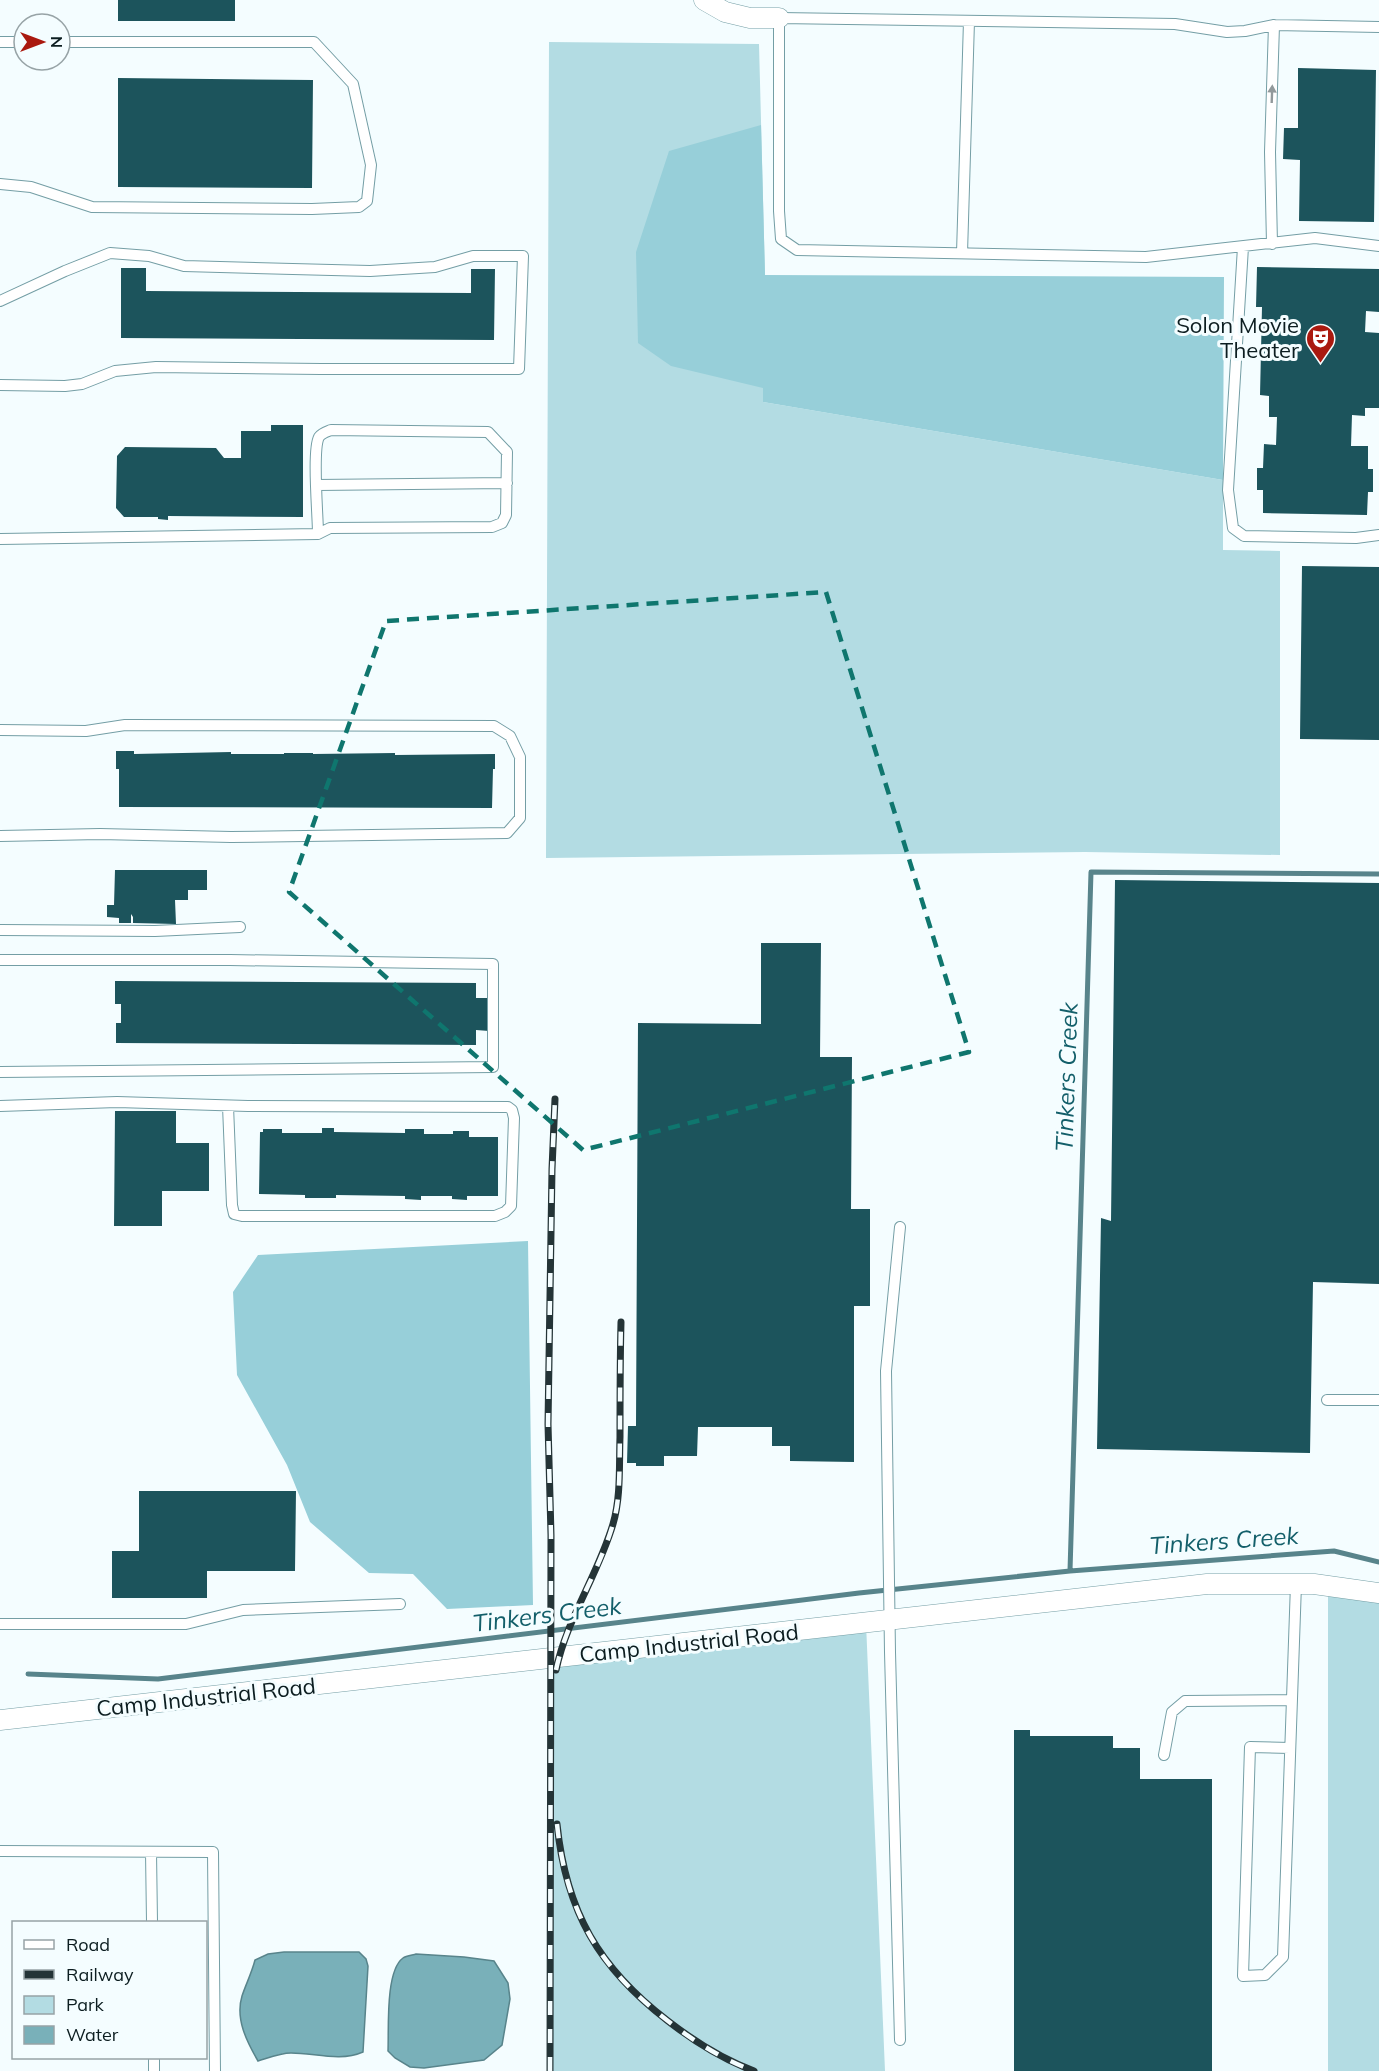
<svg xmlns="http://www.w3.org/2000/svg" width="1379" height="2071" viewBox="0 0 1379 2071" font-family="Mulish,sans-serif">
<style>
.green{fill:#b3dce3}
.forest{fill:#97cfd9}
.water{fill:#79b0b9;stroke:#58848b;stroke-width:1.5}
.lines{fill:none;stroke-linecap:round;stroke-linejoin:round}
.stream{stroke:#58848b;stroke-width:5}
.building{fill:#1c545c}
.lane-casing{stroke:#749ea5;stroke-width:12}
.street-casing{stroke:#749ea5;stroke-width:21}
.lane{stroke:#fff;stroke-width:10}
.street{stroke:#fff;stroke-width:20}
.rail-casing{stroke:#243437;stroke-width:7}
.rail{stroke:#f4fdff;stroke-width:4.5;stroke-dasharray:14;stroke-linecap:butt}
.oneway{fill:#92999b}
.marked{fill:none;stroke:#0f766e;stroke-width:4.5;stroke-dasharray:12 8;stroke-linejoin:round}
.labels{text-anchor:middle;stroke-width:6;stroke-linejoin:round;paint-order:stroke}
.poi-label{font-size:22px;fill:#0c1d20;stroke:#f4fdff;text-anchor:end}
.street-label{font-size:22px;fill:#0c1d20;stroke:#f4fdff}
.water-label{font-size:24px;font-style:italic;fill:#135f6a;stroke:#f4fdff}
</style>
<rect width="100%" height="100%" fill="#f4fdff"/>
<path class="green" d="M549 42 759 44 765 275 763 402 1223 480V550L1280 551V855L1085 852 546 858Z
M1328 1585 1379 1593V2071H1328Z
M866 1623 885 2071H550L551 1659Z"/>
<path class="forest" d="M761 125 765 275 1224 277 1223 480 763 402V388L671 366 638 343 636 252 669 151Z
M528 1241 533 1605 447 1609 413 1574 369 1573 310 1522 287 1465 237 1375 233 1292 258 1255Z"/>
<path class="water" d="M284 1952H359L366 1959 368 1966 363 2052C340 2062 315 2053 291 2053 280 2053 268 2058 258 2061 247 2042 235 2019 242 1996 246 1984 252 1972 255 1960L268 1954Z
M416 1954 464 1957 494 1961 508 1983 510 1999 502 2045 484 2060 424 2068 410 2067 395 2058 388 2051C389 2030 385 1971 403 1958 406 1956 413 1955 416 1954Z"/>
<g class="lines">
<path class="stream" d="M1070 1571 1091 872 1379 874
M28 1674 158 1679 859 1593 1070 1571 1334 1551 1379 1562"/>
</g>
<path class="building" d="M118 0H235V21H118Z
M1298 68 1376 70 1374 222 1299 221 1300 160 1283 159 1284 128H1298Z
M118 78 313 80 312 188 118 187Z
M1257 267 1379 269V312L1366 311 1365 332 1379 333V408H1365V416L1352 415 1351 446H1368V469H1373V492H1368L1367 515 1263 513V490H1257V468H1263L1264 444 1276 445 1277 417H1269V396L1260 395 1262 307H1256Z
M121 268H146V291L471 293V269H495L494 340 121 338Z
M271 425H303V517L168 516V520L158 519V517H124L116 508 117 456 125 447 216 448 224 458H241V431H271Z
M1302 566 1379 567V740L1300 739Z
M116 751H134V754L231 752V754H284V753H313V754L395 753V755L495 754V769H493L492 808 119 807V769H116Z
M115 870H207V890H188V900H175L176 924 133 923V917L131 914V923H119V918L107 917V905H114Z
M1115 880 1379 883V1284L1313 1282 1310 1453 1097 1449 1101 1218 1111 1221Z
M761 943H821L820 1057H852L851 1209H870V1306H854V1462L790 1461V1446H772V1427H698L697 1456H664V1466H636V1463H627L628 1426H636L638 1023 761 1024Z
M115 981 476 983V998H489V1031L476 1030V1045L116 1043V1023H121V1004H115Z
M115 1111H176V1143H209V1191H162V1226H114Z
M322 1128H334V1132L405 1133V1129H424V1134H453V1131H469V1137H498V1196H467V1200L452 1199V1196H421V1200L405 1199V1196L336 1195V1198H305V1195L259 1194 260 1132H263V1129H282V1133H322Z
M139 1491H296L295 1571H207V1598H112V1551H139Z
M1014 1730H1030V1736H1113V1748H1140V1779H1212V2071H1014Z"/>
<g class="lines">
<defs>
<path id="lane" d="M1379 27 1274 25 1245 31 1227 32 1175 24 779 18V211L781 239 797 250 1146 257 1315 238 1379 246
M0 42H24
M0 184 31 187 92 207 312 209 359 207 367 201 371 165 353 84 314 42H60
M1272 244 1270 152 1274 25
M1243 247 1228 490 1233 528 1244 536 1356 538 1379 535
M962 253 969 21
M0 301 65 271 110 253 149 256 184 266 370 271 435 267 473 256H523L519 369H321L156 367 115 371 82 384 65 386 0 385
M317 485 507 483
M0 539 318 534 330 528 492 527 502 523 506 515 507 452 488 432 331 430C326 432 322 433 319 437 312 450 318 515 318 534
M0 730 86 731 125 725 494 726 510 736 520 757V818L507 833 231 837 100 834 0 836
M0 930 155 931 240 927
M0 960H230L493 964V1067L0 1072
M0 1106 117 1102 248 1106 508 1107 512 1110 514 1118 511 1206 505 1212 495 1216H242L234 1214 232 1205 228 1106
M900 1227 886 1371 890 1652 900 2040
M1327 1400H1379
M0 1624H186L243 1610 400 1604
M1290 1748 1250 1747 1243 1976 1265 1975 1283 1957 1296 1584
M1164 1755 1172 1712 1185 1701 1292 1700
M0 1851 213 1852 215 2071
M151 1852 152 1922
M154 2058V2071"/>
<path id="street" d="M704 0 725 12 750 18H779
M0 1720 1207 1584H1314L1379 1593"/>
</defs>
<use href="#lane" class="lane-casing"/>
<use href="#street" class="street-casing"/>
<use href="#lane" class="lane"/>
<use href="#street" class="street"/>
<defs>
<path id="rail" d="M556 1670C567 1618 598 1575 613 1524 621 1497 619 1466 620 1437 620 1399 620 1361 621 1322
M557 1824C566 1912 599 1968 668 2021 695 2042 722 2059 754 2071
M550 2071 551 1535 548 1424 552 1169 555 1099"/>
</defs>
<use href="#rail" class="rail-casing"/>
<use href="#rail" class="rail"/>
</g>
<defs><path id="oneway-solid" d="M-6-.8H1V-3.2L6.5 0L1 3.2V.8H-6Z" transform="scale(1.5)"/></defs>
<use class="oneway" href="#oneway-solid" transform="translate(1272 94) rotate(-88)"/>
<path class="marked" d="M826 592 969 1052 583 1150 289 892 386 621Z"/>
<defs>
<symbol id="theatre-pin" viewBox="-11 -11 22 30"><path d="M0 17L-7.5 6A9.5 9.5 0 1 1 7.5 6Z" fill="#aa190f" stroke="#f4fdff"/><path d="M-5-5.5Q0-4 5-5.5V0Q5 5 0 6Q-5 5-5 0ZM-3.3-2.5H-1v1.5H-3.3ZM1-2.5H3.3v1.5H1ZM-2.8 1Q0 5.5 2.8 1Z" fill="#fff"/></symbol>
</defs>
<g fill-rule="evenodd">
<use href="#theatre-pin" x="1304" y="322" width="33" height="45"/>
</g>
<g class="labels">
<g class="poi-label">
<text x="1299" y="333">Solon Movie<tspan x="1299" dy="25">Theater</tspan></text>
</g>
<g class="street-label">
<text transform="translate(689 1643) rotate(-6)" y="8">Camp Industrial Road</text>
<text transform="translate(206 1697) rotate(-6)" y="8">Camp Industrial Road</text>
</g>
<g class="water-label">
<text transform="translate(1067 1077) rotate(-88)" y="8">Tinkers Creek</text>
<text transform="translate(1224 1541) rotate(-4)" y="8">Tinkers Creek</text>
<text transform="translate(547 1615) rotate(-7)" y="8">Tinkers Creek</text>
</g>
</g>
<rect x="12" y="1921" width="195" height="138" fill="#f4fdff" stroke="#97a3a6" stroke-width="1.5"/>
<rect x="24" y="1940" width="30" height="9" fill="#ffffff" stroke="#97a3a6" stroke-width="1.5"/>
<text x="66" y="1951" font-size="18" fill="#0c1d20">Road</text>
<rect x="24" y="1970" width="30" height="9" fill="#243437" stroke="#97a3a6" stroke-width="1.5"/>
<text x="66" y="1981" font-size="18" fill="#0c1d20">Railway</text>
<rect x="24" y="1996" width="30" height="18" fill="#b3dce3" stroke="#97a3a6" stroke-width="1.5"/>
<text x="66" y="2011" font-size="18" fill="#0c1d20">Park</text>
<rect x="24" y="2026" width="30" height="18" fill="#79b0b9" stroke="#97a3a6" stroke-width="1.5"/>
<text x="66" y="2041" font-size="18" fill="#0c1d20">Water</text>
<g transform="translate(42 42) rotate(90)"><circle r="28" fill="#f4fdff" stroke="#97a3a6" stroke-width="1.5"/>
<path d="M0-4.5L10 22L0 15L-10 22Z" fill="#aa190f"/>
<text y="-9" font-size="16" font-weight="bold" text-anchor="middle" fill="#0c1d20">N</text>
</g>
</svg>
